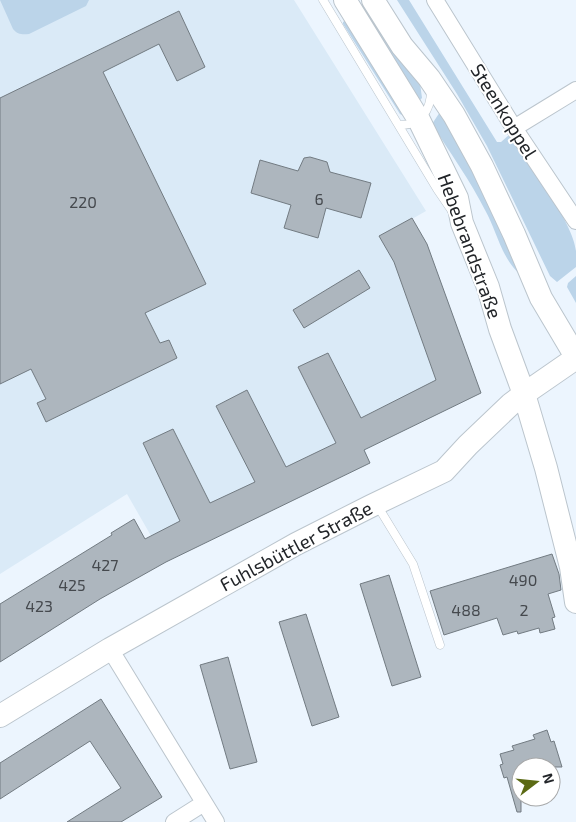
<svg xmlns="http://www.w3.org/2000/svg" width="576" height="822" viewBox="0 0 576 822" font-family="'Exo 2',sans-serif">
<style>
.built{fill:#daeaf7}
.green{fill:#bbd4e9}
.building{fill:#adb6be;stroke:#727b82}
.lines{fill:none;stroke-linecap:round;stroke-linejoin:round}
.service-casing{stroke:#bbc5cd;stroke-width:9}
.minor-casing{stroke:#bbc5cd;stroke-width:18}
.secondary-casing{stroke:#bbc5cd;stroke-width:24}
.service{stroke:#fff;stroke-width:8}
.minor{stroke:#fff;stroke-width:16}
.secondary{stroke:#fff;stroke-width:22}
.labels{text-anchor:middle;stroke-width:4;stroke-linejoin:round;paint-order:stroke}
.number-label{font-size:16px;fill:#45494e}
.street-label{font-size:19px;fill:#222529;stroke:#fff}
</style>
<rect width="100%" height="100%" fill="#ecf5fe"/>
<path class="built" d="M0 0H294L426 211 412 219 427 244 481 393 365 450 370 463 166 562 127 494 0 574Z"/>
<path class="green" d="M0 0H89L86 6 29 34C22 35 17 34 13 29Z
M397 0H409L497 142H501L509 135C527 161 573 221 576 251 576 256 576 262 576 267L557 282 550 276 487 146 457 94Z
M370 13 420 83 422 98 420 100 418 99 365 15Z
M346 20 404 116 400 114 343 24V22Z
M442 109 476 174 520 274C501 258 497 231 485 210 470 180 450 153 432 124Z
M576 276V303L567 287 568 283Z"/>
<path class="building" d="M179 11 205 67 177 81 159 44 103 72 206 284 145 313 160 343 169 340 177 358 46 422 37 403 46 399 31 369 0 384V98Z
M310 157 327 162 330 172 371 183 361 218 326 208 318 238 284 228 291 205 251 193 260 160 298 171 304 158Z
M412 218 427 244 481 393 364 450 370 463 166 562 100 599 0 662V604L112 535 111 533 134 519 145 539 180 521 143 443 173 429 210 503 255 482 216 406 247 390 286 467 336 443 298 367 328 353 361 418 436 380 394 262 379 236Z
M359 270 370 288 304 328 293 310Z
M552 554 559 574 561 590 548 594 555 617 552 618 555 629 540 633 539 628 518 634 517 631 503 635 497 618 444 635 430 591Z
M389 575 421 677 392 686 360 584Z
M306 614 339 717 312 726 279 622Z
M228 657 257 762 230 769 200 665Z
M101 699 162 797 121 822H67L121 788 90 741 0 799V763Z
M547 730 551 742 554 741 562 767H521V812H517L507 777 504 778 500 765 503 764 500 754 514 750 512 746 535 739 533 735Z"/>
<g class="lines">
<defs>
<path id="service" d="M323 0 437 189 454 214
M400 125C420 126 431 110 431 91
M377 505 413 564 440 645"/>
<path id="minor" d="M435 0 514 128 576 221
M514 128 576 90
M110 649 216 822
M174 822 204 803"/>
<path id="secondary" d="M345 0 419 120 457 198 462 223 488 287 500 329 524 394 546 468 571 567 576 602
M373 0 402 46 429 78 454 115 482 166 514 234 541 298 576 357
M0 716 110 649 296 544 371 506 444 471 468 445 511 404 524 394 576 358"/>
</defs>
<use href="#service" class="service-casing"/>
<use href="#minor" class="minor-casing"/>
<use href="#secondary" class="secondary-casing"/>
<use href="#service" class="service"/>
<use href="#minor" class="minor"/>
<use href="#secondary" class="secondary"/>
</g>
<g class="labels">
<g class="number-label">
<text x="319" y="205">6</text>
<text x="83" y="208">220</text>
<text x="105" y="571">427</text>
<text x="523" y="586">490</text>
<text x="72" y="591">425</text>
<text x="39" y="612">423</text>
<text x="466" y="616">488</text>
<text x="524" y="616">2</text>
</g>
<g class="street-label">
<text transform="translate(504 111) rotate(58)" y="7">Steenkoppel</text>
<text transform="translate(470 246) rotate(70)" y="7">Hebebrandstraße</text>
<text transform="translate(296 546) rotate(-28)" y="7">Fuhlsbüttler Straße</text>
</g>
</g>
<g transform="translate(536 782) rotate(74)"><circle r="24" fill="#ffffff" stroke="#a7a8a9"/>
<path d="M0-4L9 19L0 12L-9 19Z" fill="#5b6a14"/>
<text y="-8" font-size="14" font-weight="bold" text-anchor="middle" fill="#222529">N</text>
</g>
</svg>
